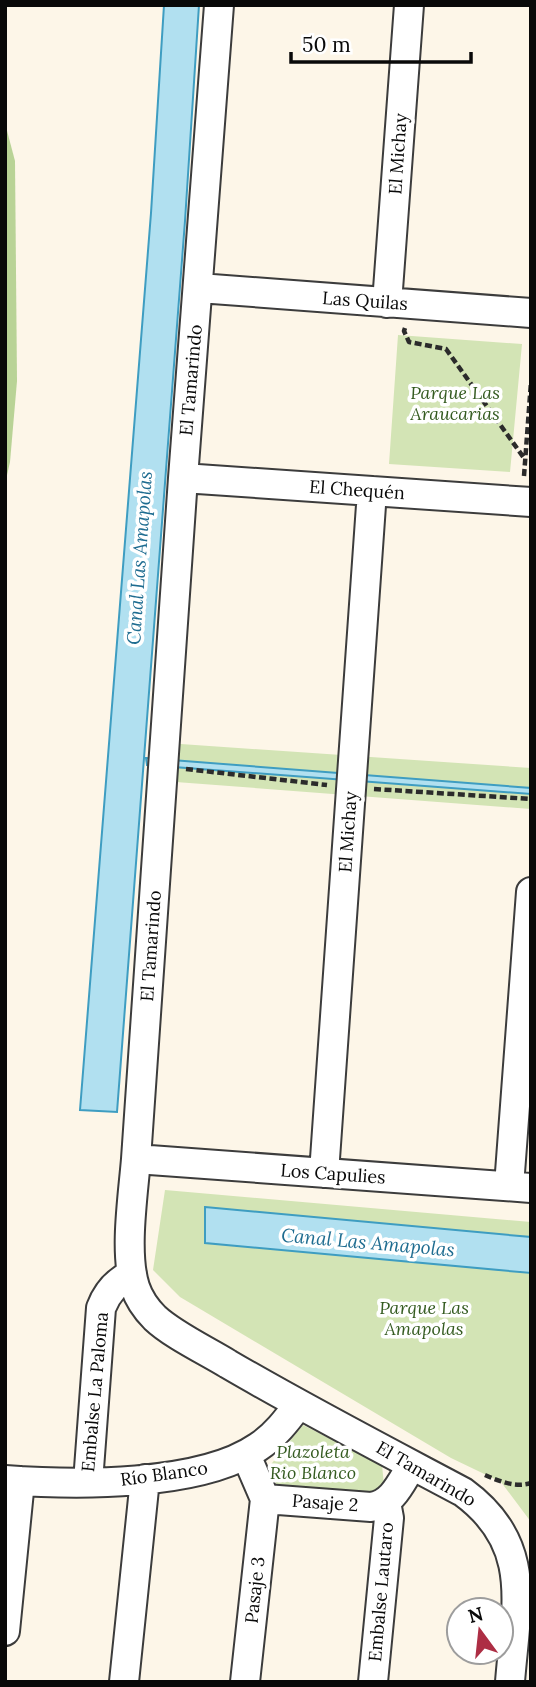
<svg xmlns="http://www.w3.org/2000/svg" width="536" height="1687" viewBox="0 0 536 1687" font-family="Lora,serif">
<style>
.green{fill:#d3e4b5}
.forest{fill:#b9d396}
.water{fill:#b1e0f0;stroke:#3e9dc1;stroke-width:2}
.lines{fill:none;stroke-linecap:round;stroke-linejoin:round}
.minor-casing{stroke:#3c3c3c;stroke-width:32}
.path{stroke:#2b2b2b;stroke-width:4.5;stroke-dasharray:7 3.5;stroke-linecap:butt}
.minor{stroke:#fff;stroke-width:28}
.labels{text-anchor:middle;stroke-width:7;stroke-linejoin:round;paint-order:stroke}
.street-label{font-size:18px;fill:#090909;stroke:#fff}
.park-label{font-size:18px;font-style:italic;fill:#345b20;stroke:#fff}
.water-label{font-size:19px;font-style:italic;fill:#1e6c90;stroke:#fff}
</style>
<rect width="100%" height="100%" fill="#fdf6e8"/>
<path class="green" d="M398 335 522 344 510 472 389 464Z
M152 742 531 768V809L149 780Z
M165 1190 531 1222V1522L501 1482 451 1458 180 1297 153 1270Z
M303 1425 382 1465 384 1485 366 1496 279 1489 268 1468Z"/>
<path class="forest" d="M5 123 15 161 17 381 10 462 5 484Z"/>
<path class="water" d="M164 5H199L185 221 117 1112 80 1110 151 213Z
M146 758 531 788V794L147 765Z
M205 1207 531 1237V1273L205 1243Z"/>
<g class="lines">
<defs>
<path id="minor" d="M219 5 183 478 136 1159C133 1196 124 1253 135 1287 139 1299 147 1310 155 1318 173 1335 207 1351 228 1364 305 1409 384 1450 463 1492 534 1544 516 1605 510 1682
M199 288 531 313
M387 303 409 5
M183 478 531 502
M136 1159 531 1188
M324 1173 372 491
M509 1186 531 892
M246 1455 265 1499
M5 1480C75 1485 200 1487 258 1447 275 1436 287 1420 299 1404
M88 1482 101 1308C107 1292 117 1281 132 1274
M265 1499 371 1507C393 1504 401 1482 412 1465
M5 1631 20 1481
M124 1682 145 1479
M245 1682 265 1499
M373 1682 389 1518 386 1502"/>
</defs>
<use href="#minor" class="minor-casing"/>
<path class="path" d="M405 328 404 331 409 342 446 349 524 458
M524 476 531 382
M186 769 327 785
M374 789 531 799
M485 1475C499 1481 515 1488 531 1483"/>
<use href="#minor" class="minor"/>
</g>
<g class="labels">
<g class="street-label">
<text transform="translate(398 154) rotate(-86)" y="6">El Michay</text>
<text transform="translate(365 301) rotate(4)" y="6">Las Quilas</text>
<text transform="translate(191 380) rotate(-85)" y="6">El Tamarindo</text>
<text transform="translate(357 490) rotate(4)" y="6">El Chequén</text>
<text transform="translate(348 832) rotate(-86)" y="6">El Michay</text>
<text transform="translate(151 946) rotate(-86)" y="6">El Tamarindo</text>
<text transform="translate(333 1174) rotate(4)" y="6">Los Capulies</text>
<text transform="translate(95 1392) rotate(-85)" y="6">Embalse La Paloma</text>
<text transform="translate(164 1474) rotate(-8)" y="6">Río Blanco</text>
<text transform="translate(426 1474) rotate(30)" y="6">El Tamarindo</text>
<text transform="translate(325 1503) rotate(4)" y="6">Pasaje 2</text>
<text transform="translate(255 1590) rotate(-84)" y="6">Pasaje 3</text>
<text transform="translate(381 1592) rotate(-85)" y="6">Embalse Lautaro</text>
</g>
<g class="park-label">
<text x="455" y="399">Parque Las<tspan x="455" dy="21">Araucarias</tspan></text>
<text x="424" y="1314">Parque Las<tspan x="424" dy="21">Amapolas</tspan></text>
<text x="313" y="1458">Plazoleta<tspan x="313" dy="21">Rio Blanco</tspan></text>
</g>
<g class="water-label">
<text transform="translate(139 558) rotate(-86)" y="7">Canal Las Amapolas</text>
<text transform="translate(368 1242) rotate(5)" y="7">Canal Las Amapolas</text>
</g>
</g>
<rect width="536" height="1687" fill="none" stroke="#090909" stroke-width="14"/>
<g transform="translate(480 1631) rotate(345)"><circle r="33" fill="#ffffff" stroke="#9d9d9d" stroke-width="2"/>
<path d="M0-5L12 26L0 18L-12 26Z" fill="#ad2e44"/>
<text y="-10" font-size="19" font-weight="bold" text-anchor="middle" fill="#090909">N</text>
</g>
<path d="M291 52v10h180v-10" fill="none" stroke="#090909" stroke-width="3.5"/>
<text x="302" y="52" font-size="21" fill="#090909" stroke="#ffffff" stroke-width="5" paint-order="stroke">50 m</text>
</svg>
